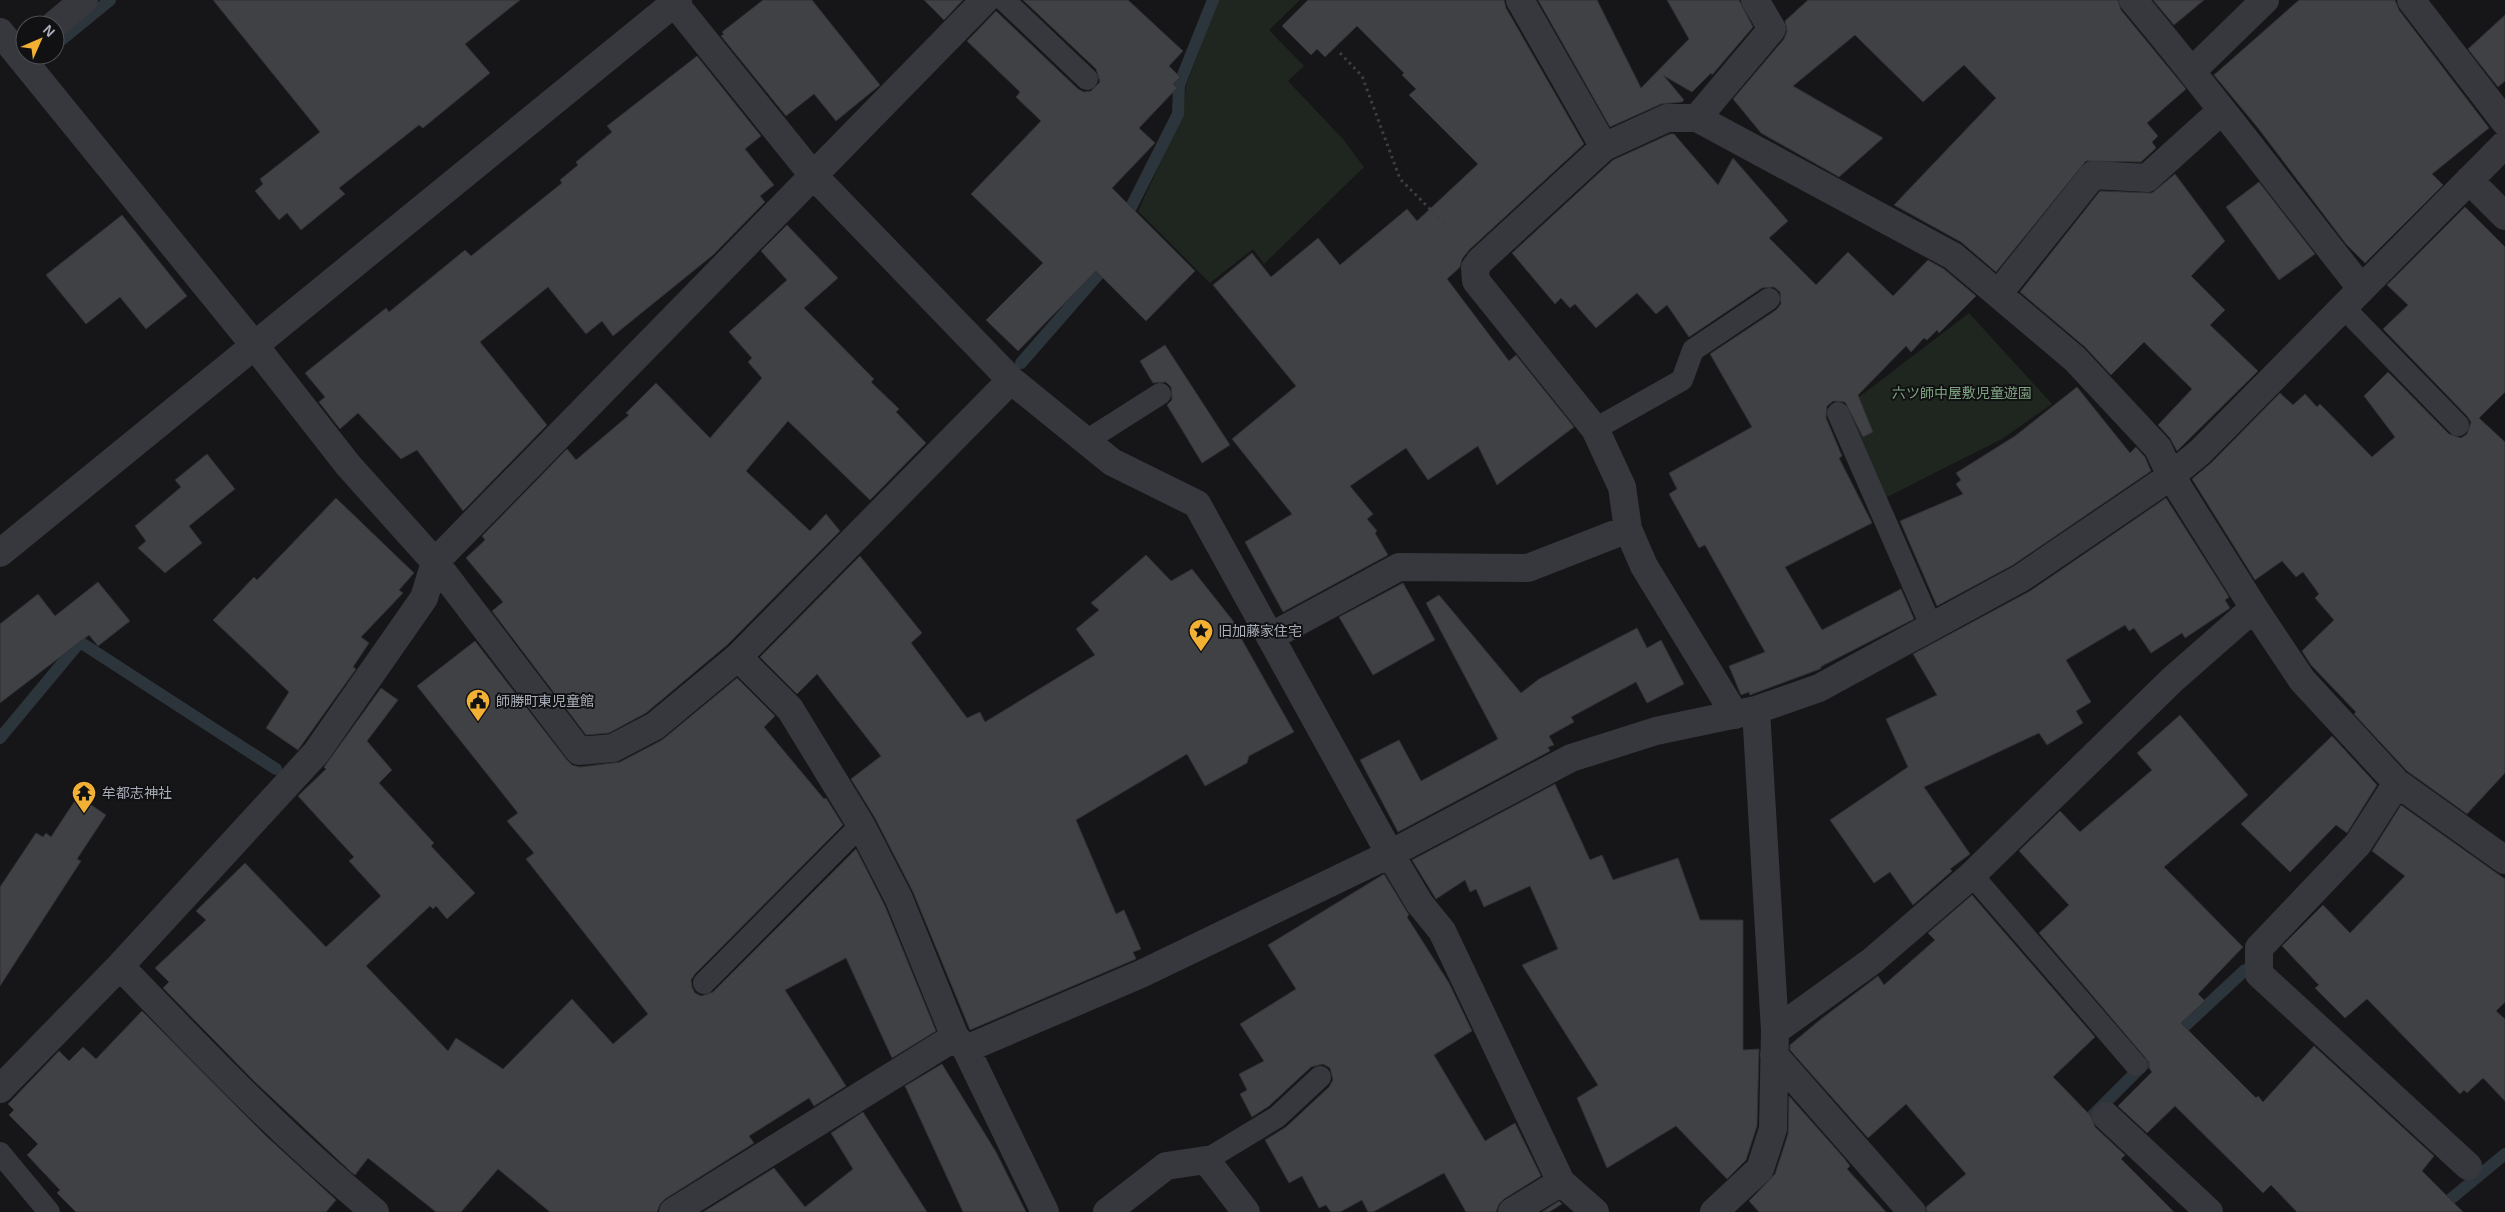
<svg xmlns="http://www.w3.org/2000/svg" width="2505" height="1212" viewBox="0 0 2505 1212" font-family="Arial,'Noto Sans JP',sans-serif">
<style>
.green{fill:#1e261f}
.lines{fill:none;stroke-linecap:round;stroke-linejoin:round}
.stream{stroke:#2c353c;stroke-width:12}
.building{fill:#404145;stroke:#303034}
.path{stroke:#3d3f44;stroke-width:3;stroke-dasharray:2.5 4;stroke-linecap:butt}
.service{stroke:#37383d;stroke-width:22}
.minor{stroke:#37383d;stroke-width:28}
.tertiary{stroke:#37383d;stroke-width:28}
.labels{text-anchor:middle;stroke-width:4;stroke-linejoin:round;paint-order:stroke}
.park-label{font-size:14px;fill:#7fa381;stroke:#111113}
.poi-label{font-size:14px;fill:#a8adb8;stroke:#111113;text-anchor:start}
</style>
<rect width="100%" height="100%" fill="#161618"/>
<path class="green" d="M1219 0H1300L1269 30 1304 66 1288 81 1342 138 1364 167 1264 264 1253 249 1210 283 1138 211 1183 114 1186 85Z
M1969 313 2052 404 2002 439 1883 499 1846 407Z"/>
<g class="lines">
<path class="stream" d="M55 45 110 0
M42 56 43 55
M1124 221 1178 114 1179 85 1213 0
M1021 363 1110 261
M0 738 80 642 276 769
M2172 1038 2245 970
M2079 1129 2144 1064
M2435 1212 2505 1154"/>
</g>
<path class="building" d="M213 0H520L465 44 490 73 423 128 419 125 339 188 345 194 301 230 287 213 279 220 255 191 263 184 260 179 320 132Z
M763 0H812L880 85 836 121 814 94 786 116 721 36 724 34 722 32Z
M924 0H963L944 20Z
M1023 0H1128L1183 51 1169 66 1180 77 1173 84 1177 88 1139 128 1155 143 1112 188 1195 271 1146 321 1096 271 1018 351 986 320 1043 263 971 194 1041 121 1016 97 1020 92 967 41 996 11 1078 89 1084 92 1091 91 1100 82 1096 69Z
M1308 0H1504L1506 8 1584 144 1469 250 1462 259 1460 267 1447 279 1509 361 1516 355 1574 427 1497 485 1478 446 1428 480 1406 448 1350 486 1373 514 1367 519 1377 531 1375 533 1388 555 1283 612 1245 542 1292 514 1232 439 1296 386 1213 285 1252 253 1271 277 1318 238 1340 265 1407 209 1417 221 1478 164 1409 95 1416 89 1402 75 1404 73 1357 26 1325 57 1317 49 1311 55 1282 26Z
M1538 0H1597L1641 88 1689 39 1667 0H1739L1753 27 1712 75 1711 73 1692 92 1664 76 1684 100 1682 102 1661 104 1610 127Z
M1808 0H2118L2121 10 2186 89 2147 123 2158 136 2152 142 2156 148 2141 162 2086 161 1996 272 1961 242 1894 205 1996 98 1964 65 1923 102 1855 35 1793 86 1883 138 1839 177 1761 133 1733 99 1784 39 1787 31 1785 21Z
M2153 0H2204L2174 25Z
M2299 0H2395L2399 10 2489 128 2432 174 2443 185 2365 263 2346 244 2258 128 2214 75Z
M2505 15V81L2498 87 2468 49Z
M697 56 761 136 745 149 774 185 760 196 765 202 713 255 613 336 602 321 586 334 548 287 480 342 547 425 463 511 417 450 401 459 358 413 340 429 319 402 325 397 305 373 386 308 389 312 465 250 471 256 562 183 560 180 578 165 576 162 612 132 607 126Z
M1670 134H1674L1718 185 1733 158 1788 221 1769 238 1816 285 1848 252 1893 296 1928 260 1944 269 1976 296 1939 333 1937 330 1927 340 1924 338 1911 352 1906 346 1858 395 1873 432 1863 437 1845 402 1833 401 1827 406 1826 418 1842 456 1839 458 1872 523 1785 567 1822 630 1901 589 1914 619 1822 666 1820 669 1750 695 1749 692 1741 695 1729 666 1765 652 1705 545 1699 548 1669 494 1677 489 1669 473 1752 427 1710 354 1776 310 1781 304 1780 292 1774 287 1762 288 1689 337 1667 305 1656 314 1637 293 1596 328 1575 304 1570 308 1561 298 1555 304 1512 253 1613 160Z
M2175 174 2225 241 2191 276 2225 310 2210 325 2258 371 2177 451 2170 438 2158 425 2192 389 2144 342 2111 375 2085 347 2020 292 2100 191 2152 193Z
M2259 182 2315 254 2279 280 2226 207Z
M2465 207 2505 247V392L2479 418 2505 442V773L2467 814 2407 771 2354 714 2356 712 2311 665 2302 651 2334 620 2315 598 2319 594 2303 572 2296 577 2282 561 2255 580 2192 479 2211 463 2280 393 2293 405 2305 394 2317 407 2320 404 2372 457 2395 437 2364 396 2388 372 2449 434 2461 438 2467 434 2471 422 2467 416 2383 329 2408 305 2387 285Z
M122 215 187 296 146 329 120 297 86 324 46 275Z
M787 225 838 278 804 308 874 379 871 382 899 409 896 412 926 443 870 500 788 421 746 471 810 531 826 514 840 531 727 645 646 713 609 733 586 735 492 611 503 602 466 558 485 540 482 536 567 449 576 460 629 415 626 413 656 383 710 438 762 378 748 362 752 358 729 332 787 280 761 251Z
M1165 345 1230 445 1202 463 1167 405 1172 400 1171 387 1166 382 1153 383 1140 361Z
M2077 387 2130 453 2136 447 2145 457 2151 471 2013 565 1937 606 1900 521 1963 494 1956 484 1961 480 1956 473 2015 436Z
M207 454 235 489 189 526 202 543 165 573 138 548 146 541 135 526 181 487 175 480Z
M336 498 414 573 399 590 403 593 361 637 369 643 353 667 356 669 298 750 266 728 289 692 213 620 254 577 257 580Z
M2166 498 2229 597 2225 600 2230 608 2185 638 2182 633 2151 653 2134 628 2129 631 2125 625 2066 660 2091 702 2076 711 2083 723 2047 745 2039 733 1924 787 1970 854 1950 869 1952 871 1913 905 1890 872 1874 883 1830 820 1908 767 1886 719 1937 695 1913 654 2030 591Z
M1146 555 1171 581 1192 569 1245 636 1241 638 1294 732 1249 756 1247 763 1205 786 1187 754 1076 820 1116 914 1124 910 1141 949 1133 952 1136 959 970 1030 913 892 875 818 851 779 881 756 817 674 797 694 760 657 860 556 922 633 911 643 967 718 980 712 985 722 1095 655 1076 629 1099 610 1091 603Z
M98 582 130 621 98 646 89 635 0 703V624L38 594 55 616Z
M1403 583 1435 640 1373 675 1339 617Z
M1439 595 1521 693 1539 679 1637 628 1647 648 1661 640 1684 684 1647 703 1636 682 1571 717 1574 722 1549 736 1554 745 1548 747 1550 751 1398 832 1360 760 1399 740 1421 781 1498 739 1426 603Z
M475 641 567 760 572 765 580 767 620 762 662 740 737 678 775 716 764 727 824 799 826 798 843 825 695 974 691 980 692 987 695 993 701 996 713 992 856 849 885 906 936 1031 892 1058 846 958 785 990 846 1086 814 1106 809 1098 749 1136 754 1143 665 1199 660 1204 657 1212H550L498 1169 461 1212H436L368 1158 355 1175 351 1172 255 1082 163 988 169 982 155 968 206 920 196 911 245 863 326 947 381 896 349 861 354 857 298 796 326 769 324 767 381 688 398 700 367 741 392 770 379 783 434 843 431 846 475 893 447 919 436 906 433 909 430 906 366 966 448 1051 456 1038 503 1069 572 999 613 1044 648 1014 526 859 534 853 507 821 518 813 417 686Z
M2180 715 2248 795 2164 867 2243 947 2198 994 2205 1001 2181 1023 2256 1098 2258 1096 2263 1102 2314 1046 2434 1156 2422 1171 2463 1212H2297L2271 1185 2263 1193 2175 1106 2147 1133 2118 1106 2152 1072 2149 1068V1062L2039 933 2069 905 2019 851 2060 811 2080 832 2152 770 2137 753Z
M2332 736 2377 785 2347 833 2336 825 2290 872 2241 824Z
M1555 784 1590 860 1602 855 1613 880 1678 858 1700 920H1743V1050L1759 1049 1757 1126 1746 1160 1727 1179 1676 1126 1607 1168 1577 1098 1598 1085 1522 965 1558 949 1530 886 1484 907 1476 889 1470 892 1465 880 1436 899 1412 860Z
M78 796 106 815 77 859 81 861 0 986V887L36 833 43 837 46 833 51 837Z
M2401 805 2505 879V1002L2496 1011 2505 1019V1101L2483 1078 2467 1093 2464 1090 2460 1094 2367 999 2345 1018 2315 988 2319 985 2282 946 2323 905 2350 933 2405 876 2372 851Z
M1384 874 1409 915 1407 917 1449 983 1472 1031 1434 1055 1485 1141 1515 1123 1541 1176 1504 1199 1499 1204 1496 1212H1466L1444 1173 1373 1212H1368L1362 1200 1340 1212H1331L1326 1205 1319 1208 1302 1176 1289 1183 1265 1140 1286 1127 1329 1087 1333 1080 1330 1068 1323 1064 1311 1067 1269 1106 1252 1117 1240 1094 1247 1090 1239 1074 1264 1061 1240 1024 1296 989 1268 945Z
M1972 895 2095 1037 2053 1077 2091 1116 2095 1127 2125 1155 2121 1159 2174 1212H1927L1926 1207 1966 1174 1906 1104 1868 1138 1790 1050V1045L1821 1019 1878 976 1884 985 1935 940 1928 933Z
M142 1011 265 1135 336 1200 326 1212H76L57 1193 60 1190 27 1155 38 1144 9 1115 14 1110 8 1104 59 1051 69 1061 83 1047 96 1059Z
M942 1064 996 1152 1026 1212H963L905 1086Z
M1789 1096 1844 1158 1850 1166 1847 1169 1886 1212H1759L1749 1201 1775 1174 1788 1134Z
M863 1112 927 1212H703L774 1168 805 1207 853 1169 831 1133Z
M1559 1201 1562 1204 1549 1212H1542Z"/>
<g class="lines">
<path class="path" d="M1340 53 1362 76 1400 179 1447 226"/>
<path class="service" d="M1004 0 1087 79
M2343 307 2458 425
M1838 413 1932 628
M1595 429 1682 380 1693 350 1769 299
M1086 441 1160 394
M1972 875 2136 1065
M704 983 861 825
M0 1153 49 1212
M1206 1160 1277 1117 1320 1077"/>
<path class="minor" d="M672 0 812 174 1011 380 1112 462 1197 504 1390 854 1420 904 1442 931 1561 1182 1595 1212
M1520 0 1604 147
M2133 0C2212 94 2285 192 2361 288
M2411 0 2505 122
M54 25 84 0
M0 32 255 346 348 465 435 562 579 751 613 748 655 726 738 657 1011 380
M2193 70 2265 0
M1697 118 1772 29 1755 0
M2469 180 2505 216
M1998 294 2093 175 2147 178 2221 111
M1270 637 1399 567 1528 568 1628 529
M738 657 790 709 861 825 899 899 955 1037 966 1049 1141 974 1390 854 1571 758 1656 731 1756 710 1819 688 2021 578 2171 476 2200 452 2505 144
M1735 715 1644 566 1628 529 1622 487 1595 429 1476 281 1475 268 1480 261 1604 147 1667 118H1697L1953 256 2075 359 2158 448 2171 476 2254 608 2302 680 2397 783 2505 860
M2397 783 2358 844 2259 948V974L2468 1166
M120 966C202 1051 283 1137 375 1212
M1775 1031 1872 961 1972 875 2172 680 2254 608
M966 1049 1045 1212
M1774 1055 1912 1212
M0 1089 120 966 316 753 424 598 435 562 985 0
M2106 1116 2209 1212
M673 1212 955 1037
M1107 1212 1166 1166 1206 1160 1246 1212
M1512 1212 1561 1182
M1714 1212 1760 1169 1773 1129 1775 1031 1756 710"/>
<path class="tertiary" d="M0 553 678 0"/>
</g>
<defs>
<symbol id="sight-pin" viewBox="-11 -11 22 30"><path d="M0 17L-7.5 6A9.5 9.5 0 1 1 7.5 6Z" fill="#f2b134" stroke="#111113"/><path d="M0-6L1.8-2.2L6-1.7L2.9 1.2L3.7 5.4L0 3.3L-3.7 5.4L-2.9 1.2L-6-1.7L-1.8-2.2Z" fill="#111"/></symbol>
<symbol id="civic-pin" viewBox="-11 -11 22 30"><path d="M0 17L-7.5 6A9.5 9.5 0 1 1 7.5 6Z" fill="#f2b134" stroke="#111113"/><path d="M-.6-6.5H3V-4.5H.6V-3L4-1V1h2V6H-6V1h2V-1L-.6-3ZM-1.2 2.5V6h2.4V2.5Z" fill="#111"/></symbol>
<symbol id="temple-pin" viewBox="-11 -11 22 30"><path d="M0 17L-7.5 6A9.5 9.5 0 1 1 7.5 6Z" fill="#f2b134" stroke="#111113"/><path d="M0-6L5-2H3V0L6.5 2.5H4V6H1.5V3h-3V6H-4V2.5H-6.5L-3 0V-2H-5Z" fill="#111"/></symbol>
</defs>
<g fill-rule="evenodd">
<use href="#sight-pin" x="1187" y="617" width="28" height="38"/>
<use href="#civic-pin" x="464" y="687" width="28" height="38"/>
<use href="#temple-pin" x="70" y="779" width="28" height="38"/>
</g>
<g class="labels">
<g class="park-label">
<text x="1962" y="398">六ツ師中屋敷児童遊園</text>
</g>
<g class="poi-label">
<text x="1218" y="636">旧加藤家住宅</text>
<text x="496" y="706">師勝町東児童館</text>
<text x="102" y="798">牟都志神社</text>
</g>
</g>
<g transform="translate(40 40) rotate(45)"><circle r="24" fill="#111113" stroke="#4d4f55"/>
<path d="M0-4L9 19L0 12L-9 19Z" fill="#f2b134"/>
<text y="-8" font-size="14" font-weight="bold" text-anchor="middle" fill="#a8adb8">N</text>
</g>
</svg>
